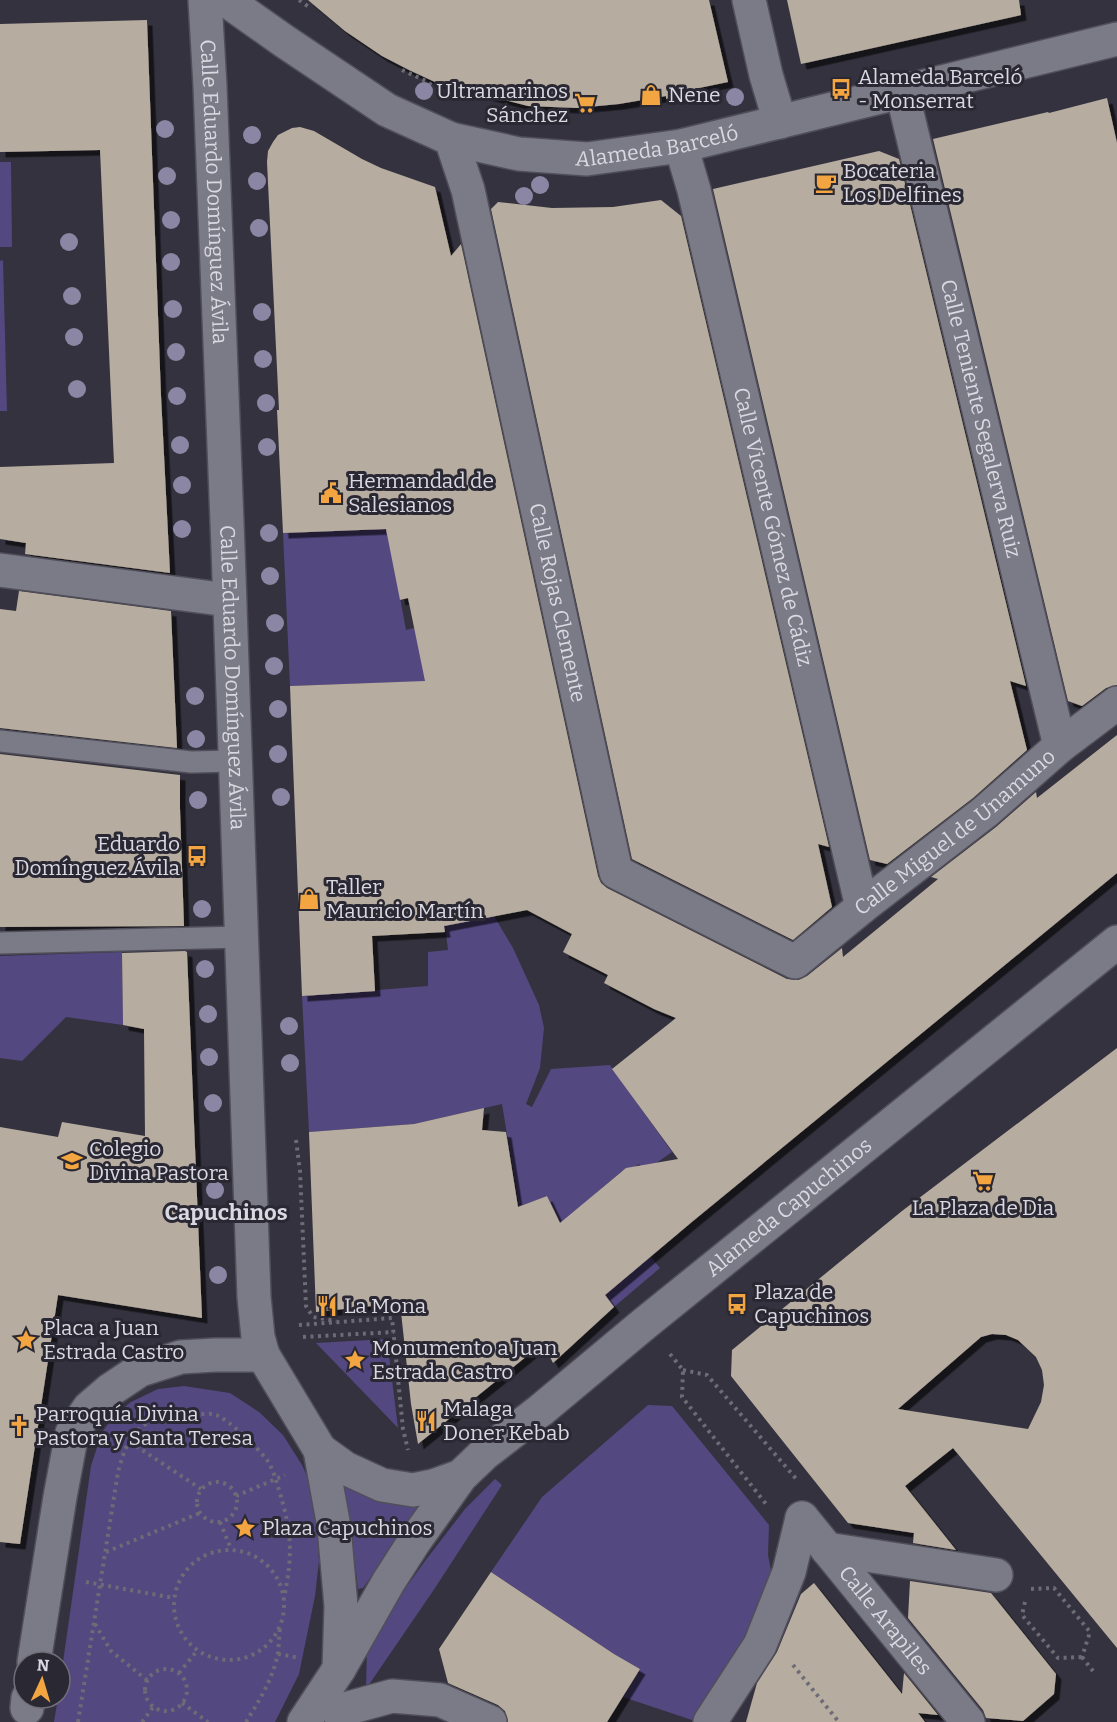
<svg xmlns="http://www.w3.org/2000/svg" width="1117" height="1722" viewBox="0 0 1117 1722" font-family="Bitter,serif">
<style>
.green{fill:#544881}
.building{fill:#b7aca0;fill-rule:evenodd;filter:url(#shadow)}
.lines{fill:none;stroke-linecap:round;stroke-linejoin:round}
.lane-casing{stroke:#504f59;stroke-width:24}
.street-casing{stroke:#504f59;stroke-width:36}
.secondary-casing{stroke:#504f59;stroke-width:36}
.path{stroke:#6d6b76;stroke-width:4;stroke-dasharray:3 4.5;stroke-linecap:butt}
.lane{stroke:#7b7a87;stroke-width:21}
.street{stroke:#7b7a87;stroke-width:33}
.secondary{stroke:#7b7a87;stroke-width:33}
.tree{fill:#8a86a3}
.labels{text-anchor:middle;stroke-width:6;stroke-linejoin:round;paint-order:stroke}
.poi-label{font-size:21px;fill:#dad9e1;stroke:#2a2833;text-anchor:start}
.street-label{font-size:21px;fill:#dad9e1;stroke:#2a2833}
.neighbourhood-label{font-size:22px;font-weight:bold;fill:#dad9e1;stroke:#2a2833}
</style>
<defs>
<filter id="shadow"><feDropShadow dx="5.5" dy="5.5" stdDeviation="0" flood-color="#0009"/></filter>
</defs>
<rect width="100%" height="100%" fill="#34323e"/>
<path class="green" d="M0 162H11L12 247H0Z
M3 260 7 411H0V261Z
M387 526 406 630 414 628 494 916 513 948 539 1005 544 1028 540 1068 526 1104 532 1107 551 1069 610 1065 672 1152 645 1171 639 1164 633 1168 622 1171 596 1193 660 1268 614 1307 583 1269 547 1196 519 1207 502 1104 414 1124 309 1132 302 996 428 986V952L448 950 438 866 408 682 290 686 283 533 369 530Z
M122 952 123 1025 66 1017 22 1061 0 1058V956Z
M387 1339 398 1428 316 1343Z
M184 1386 230 1393 259 1412 283 1435 302 1465 307 1476 318 1535 319 1561 315 1596 299 1674 275 1722H54L58 1698H60V1683L91 1466 102 1432 115 1415 131 1402 158 1389Z
M648 1405 672 1406 769 1525 768 1555 772 1576 753 1640 692 1720 623 1697 640 1669 614 1654 491 1572 542 1497Z
M495 1479 502 1485 435 1588 366 1689 367 1648 397 1600 425 1561 465 1509Z
M345 1487 378 1500 424 1502 363 1588 358 1589 353 1545 342 1488Z"/>
<path class="building" d="M308 0H709L728 82 699 88 666 99V96L619 104 577 108 528 106 435 82 409 70 382 56 345 31Z
M787 0H1019L1021 15 801 64Z
M147 20 161 396 170 573 25 554 26 543 0 539V467L114 463 100 150 0 152V24Z
M1107 98 1117 143V685L1106 688 1082 706 1068 701 933 139 1048 112 1049 113Z
M300 127 314 131 362 159 381 168 435 187 451 256 461 244 598 876 601 883 607 888 787 979 798 980 807 976 842 948 843 957 938 879 931 877 996 827 1036 792 1037 798 1117 735V873L693 1221 605 1295 614 1307 553 1363 543 1343 418 1444 411 1404 400 1303 316 1312 309 1132 414 1124 484 1108 482 1130 506 1132 518 1207 547 1196 560 1223 626 1168 678 1159 612 1069 676 1018 654 1009 604 983 608 975 563 952 572 934 527 910 444 926 445 932 372 936 375 991 302 996 290 686 425 681 408 598 400 600 386 529 283 533 277 410H279L267 162 268 151 273 142 278 135 292 128Z
M879 151 899 159 1026 686 1010 681 1027 750 973 798 887 864 870 860 713 189Z
M661 200 681 216 829 847 818 844 832 907 793 940 632 859 491 209 498 202 552 208 613 207Z
M19 591 171 611 177 748 0 728V609L16 611Z
M0 754 180 775V809L184 926 0 927Z
M185 951 187 952 202 1318 58 1295 20 1544 0 1542V1127L58 1137 62 1122 145 1136 144 1029 123 1025 122 953Z
M1117 1048V1648L953 1448 905 1486 956 1550 913 1543 914 1533 848 1523 731 1376 732 1350 902 1211ZM992 1334 1006 1335 1018 1340 1036 1357 1042 1370 1044 1385 1041 1402 1028 1429 898 1409 981 1337Z
M491 1572 614 1654 640 1669 607 1722H508L505 1711 498 1705 448 1683 439 1649Z
M910 1581 991 1593 1056 1674 1054 1694 1023 1721 986 1718 983 1710 908 1618Z
M814 1583 902 1694 904 1673 938 1715 918 1713 925 1722H746L757 1683 777 1652 801 1594Z"/>
<g class="lines">
<defs>
<path id="lane" d="M0 741 191 762 235 761
M0 943 241 937"/>
<g id="street">
<path d="M749 0 766 75 780 122"/>
<path id="s1" d="M902 92 1060 746"/>
<path id="s2" d="M451 139 468 190 616 872 795 962 862 907 985 812 1060 746 1117 703"/>
<path id="s3" d="M681 146 694 190 862 907"/>
<path d="M0 570 228 600"/>
<path id="s4" d="M802 1518 968 1722"/>
<path d="M827 1549 996 1575"/>
<path d="M34 1662 60 1497 72 1433 89 1408 110 1390 140 1370 181 1357 215 1355H263"/>
<path d="M27 1708 28 1698"/>
<path d="M338 1711 392 1696 440 1700 490 1722"/>
<path d="M710 1722 760 1645 789 1572 802 1518"/>
</g>
<g id="secondary">
<path id="s5" d="M205 0 210 86 228 548 254 1297 258 1337 263 1355 320 1450 334 1527 341 1606 339 1669"/>
<path id="s6" d="M226 0 284 41 387 110 451 139 519 154 587 159 681 146 1117 39"/>
<path d="M320 1450 345 1468 382 1485 413 1490 433 1486 461 1476"/>
<path id="s7" d="M304 1722 339 1669 389 1581 414 1542 461 1476 484 1454 541 1410 644 1324 1117 942"/>
</g>
</defs>
<use href="#lane" class="lane-casing"/>
<use href="#street" class="street-casing"/>
<use href="#secondary" class="secondary-casing"/>
<path class="path" d="M299 0 309 7
M402 70 428 82 432 86
M296 1140 300 1171 306 1306 313 1317 336 1321
M299 1325 392 1318 403 1429 408 1450
M303 1337 394 1332
M670 1354 683 1370 682 1397 766 1504
M683 1370 707 1375 798 1481
M130 1442 201 1489
M197 1502a20 20 0 1 1 40 0a20 20 0 1 1-40 0Z
M236 1496 285 1475
M220 1522 231 1549
M174 1605a55 55 0 1 1 110 0a55 55 0 1 1-110 0Z
M106 1552 200 1513
M86 1582 174 1598
M1031 1589 1054 1588 1090 1632 1082 1657
M1025 1602 1022 1615 1058 1658 1082 1657
M95 1624 111 1651 148 1681
M278 1654 300 1658
M1082 1657 1093 1671
M793 1665 838 1721
M145 1690a21 21 0 1 1 42 0a21 21 0 1 1-42 0Z
M179 1673 197 1651
M182 1703 208 1722
M78 1722 118 1472C122 1458 126 1442 137 1431 153 1415 180 1412 202 1414 206 1414 212 1413 216 1415 228 1419 259 1449 267 1460 273 1469 276 1480 279 1490 292 1533 293 1554 284 1598
M142 1722 154 1706
M246 1722C259 1701 274 1677 278 1652 279 1644 279 1636 280 1628"/>
<use href="#lane" class="lane"/>
<use href="#street" class="street"/>
<use href="#secondary" class="secondary"/>
</g>
<g class="tree">
<circle cx="424" cy="91" r="9"/>
<circle cx="735" cy="97" r="9"/>
<circle cx="165" cy="129" r="9"/>
<circle cx="252" cy="135" r="9"/>
<circle cx="167" cy="176" r="9"/>
<circle cx="257" cy="181" r="9"/>
<circle cx="540" cy="185" r="9"/>
<circle cx="524" cy="196" r="9"/>
<circle cx="171" cy="220" r="9"/>
<circle cx="259" cy="228" r="9"/>
<circle cx="69" cy="242" r="9"/>
<circle cx="171" cy="262" r="9"/>
<circle cx="72" cy="296" r="9"/>
<circle cx="173" cy="309" r="9"/>
<circle cx="262" cy="312" r="9"/>
<circle cx="74" cy="337" r="9"/>
<circle cx="176" cy="352" r="9"/>
<circle cx="263" cy="359" r="9"/>
<circle cx="77" cy="389" r="9"/>
<circle cx="177" cy="396" r="9"/>
<circle cx="266" cy="403" r="9"/>
<circle cx="180" cy="445" r="9"/>
<circle cx="267" cy="447" r="9"/>
<circle cx="182" cy="485" r="9"/>
<circle cx="182" cy="529" r="9"/>
<circle cx="269" cy="533" r="9"/>
<circle cx="270" cy="576" r="9"/>
<circle cx="275" cy="623" r="9"/>
<circle cx="274" cy="666" r="9"/>
<circle cx="195" cy="696" r="9"/>
<circle cx="278" cy="709" r="9"/>
<circle cx="196" cy="739" r="9"/>
<circle cx="278" cy="754" r="9"/>
<circle cx="281" cy="797" r="9"/>
<circle cx="198" cy="800" r="9"/>
<circle cx="202" cy="909" r="9"/>
<circle cx="205" cy="969" r="9"/>
<circle cx="208" cy="1014" r="9"/>
<circle cx="289" cy="1026" r="9"/>
<circle cx="209" cy="1057" r="9"/>
<circle cx="290" cy="1063" r="9"/>
<circle cx="213" cy="1103" r="9"/>
<circle cx="215" cy="1190" r="9"/>
<circle cx="218" cy="1275" r="9"/>
</g>
<defs>
<symbol id="bus-bare" viewBox="-9 -9 18 18"><path d="M-5-6H5V4H4V6H2V4H-2V6H-4V4H-5ZM-3.5-4V0h7V-4ZM-3.5 1.2v1.5H-2V1.2ZM2 1.2v1.5H3.5V1.2Z" fill="#f2a540" stroke="#2a2833" stroke-width="2.5" paint-order="stroke"/></symbol>
<symbol id="shop-bare" viewBox="-9 -9 18 18"><path d="M-5-2.5h2.3a2.7 3.5 0 0 1 5.4 0H5L5.5 6h-11ZM-1.5-2.5h3a1.5 2.3 0 0 0-3 0Z" fill="#f2a540" stroke="#2a2833" stroke-width="2.5" paint-order="stroke"/></symbol>
<symbol id="supermarket-bare" viewBox="-9 -9 18 18"><path d="M-6-5.5h2.5l.6 2H6L4.5 2H-2.5L-4.4-4H-6ZM-1.5 3.2a1.3 1.3 0 1 0 .1 0ZM3 3.2a1.3 1.3 0 1 0 .1 0Z" fill="#f2a540" stroke="#2a2833" stroke-width="2.5" paint-order="stroke"/></symbol>
<symbol id="cafe-bare" viewBox="-9 -9 18 18"><path d="M-5.5-4.5H6V0H3Q3 3.5 0 3.5H-2.5Q-5.5 3.5-5.5 0ZM3-3.2v2h1.7v-2ZM-6 4.5H4V6H-6Z" fill="#f2a540" stroke="#2a2833" stroke-width="2.5" paint-order="stroke"/></symbol>
<symbol id="civic-bare" viewBox="-9 -9 18 18"><path d="M-.6-6.5H3V-4.5H.6V-3L4-1V1h2V6H-6V1h2V-1L-.6-3ZM-1.2 2.5V6h2.4V2.5Z" fill="#f2a540" stroke="#2a2833" stroke-width="2.5" paint-order="stroke"/></symbol>
<symbol id="school-bare" viewBox="-9 -9 18 18"><path d="M0-5L7-2L0 1L-7-2ZM-4 1L0 2.5L4 1V4Q0 6-4 4Z" fill="#f2a540" stroke="#2a2833" stroke-width="2.5" paint-order="stroke"/></symbol>
<symbol id="restaurant-bare" viewBox="-9 -9 18 18"><path d="M-5-6h1v4h1v-4h1v4h1v-4h1v5L-1.5 .5V6h-2V.5L-5-1ZM5-6V6H3V1.5H1.5Q1.5-4 5-6Z" fill="#f2a540" stroke="#2a2833" stroke-width="2.5" paint-order="stroke"/></symbol>
<symbol id="sight-bare" viewBox="-9 -9 18 18"><path d="M0-6L1.8-2.2L6-1.7L2.9 1.2L3.7 5.4L0 3.3L-3.7 5.4L-2.9 1.2L-6-1.7L-1.8-2.2Z" fill="#f2a540" stroke="#2a2833" stroke-width="2.5" paint-order="stroke"/></symbol>
<symbol id="church-bare" viewBox="-9 -9 18 18"><path d="M-1.2-6h2.4v3.5h3.3v2.4h-3.3V6h-2.4V-.1h-3.3v-2.4h3.3Z" fill="#f2a540" stroke="#2a2833" stroke-width="2.5" paint-order="stroke"/></symbol>
</defs>
<g fill-rule="evenodd">
<use href="#bus-bare" x="826" y="74" width="30" height="30"/>
<use href="#shop-bare" x="636" y="80" width="30" height="30"/>
<use href="#supermarket-bare" x="570" y="88" width="30" height="30"/>
<use href="#cafe-bare" x="811" y="168" width="30" height="30"/>
<use href="#civic-bare" x="316" y="478" width="30" height="30"/>
<use href="#bus-bare" x="182" y="841" width="30" height="30"/>
<use href="#shop-bare" x="294" y="884" width="30" height="30"/>
<use href="#school-bare" x="57" y="1146" width="30" height="30"/>
<use href="#supermarket-bare" x="968" y="1166" width="30" height="30"/>
<use href="#bus-bare" x="722" y="1289" width="30" height="30"/>
<use href="#restaurant-bare" x="312" y="1291" width="30" height="30"/>
<use href="#sight-bare" x="11" y="1325" width="30" height="30"/>
<use href="#sight-bare" x="340" y="1345" width="30" height="30"/>
<use href="#restaurant-bare" x="411" y="1406" width="30" height="30"/>
<use href="#church-bare" x="4" y="1411" width="30" height="30"/>
<use href="#sight-bare" x="230" y="1513" width="30" height="30"/>
</g>
<g class="labels">
<g class="poi-label">
<text x="858" y="84">Alameda Barceló<tspan x="858" dy="24">- Monserrat</tspan></text>
<text x="568" y="98" text-anchor="end">Ultramarinos<tspan x="568" dy="24">Sánchez</tspan></text>
<text x="668" y="102">Nene</text>
<text x="843" y="178">Bocateria<tspan x="843" dy="24">Los Delfines</tspan></text>
<text x="348" y="488">Hermandad de<tspan x="348" dy="24">Salesianos</tspan></text>
<text x="180" y="851" text-anchor="end">Eduardo<tspan x="180" dy="24">Domínguez Ávila</tspan></text>
<text x="326" y="894">Taller<tspan x="326" dy="24">Mauricio Martín</tspan></text>
<text x="89" y="1156">Colegio<tspan x="89" dy="24">Divina Pastora</tspan></text>
<text x="983" y="1215" text-anchor="middle">La Plaza de Dia</text>
<text x="754" y="1299">Plaza de<tspan x="754" dy="24">Capuchinos</tspan></text>
<text x="344" y="1313">La Mona</text>
<text x="43" y="1335">Placa a Juan<tspan x="43" dy="24">Estrada Castro</tspan></text>
<text x="372" y="1355">Monumento a Juan<tspan x="372" dy="24">Estrada Castro</tspan></text>
<text x="443" y="1416">Malaga<tspan x="443" dy="24">Doner Kebab</tspan></text>
<text x="36" y="1421">Parroquía Divina<tspan x="36" dy="24">Pastora y Santa Teresa</tspan></text>
<text x="262" y="1535">Plaza Capuchinos</text>
</g>
<g class="street-label">
<text dy="7" stroke="none"><textPath href="#s6" startOffset="474">Alameda Barceló</textPath></text>
<text dy="7" stroke="none"><textPath href="#s5" startOffset="192">Calle Eduardo Domínguez Ávila</textPath></text>
<text dy="7" stroke="none"><textPath href="#s1" startOffset="336">Calle Teniente Segalerva Ruiz</textPath></text>
<text dy="7" stroke="none"><textPath href="#s3" startOffset="392">Calle Vicente Gómez de Cádiz</textPath></text>
<text dy="7" stroke="none"><textPath href="#s2" startOffset="476">Calle Rojas Clemente</textPath></text>
<text dy="7" stroke="none"><textPath href="#s5" startOffset="678">Calle Eduardo Domínguez Ávila</textPath></text>
<text dy="7" stroke="none"><textPath href="#s2" startOffset="1158">Calle Miguel de Unamuno</textPath></text>
<text dy="7" stroke="none"><textPath href="#s7" startOffset="716">Alameda Capuchinos</textPath></text>
<text dy="7" stroke="none"><textPath href="#s4" startOffset="132">Calle Arapiles</textPath></text>
</g>
<g class="neighbourhood-label">
<text x="226" y="1220">Capuchinos</text>
</g>
</g>
<g transform="translate(42 1680) rotate(4)"><circle r="28" fill="#2a2833" stroke="#706f79" stroke-width="1.5"/>
<path d="M0-4.5L10 22L0 15L-10 22Z" fill="#f2a540"/>
<text y="-9" font-size="16" font-weight="bold" text-anchor="middle" fill="#dad9e1">N</text>
</g>
</svg>
